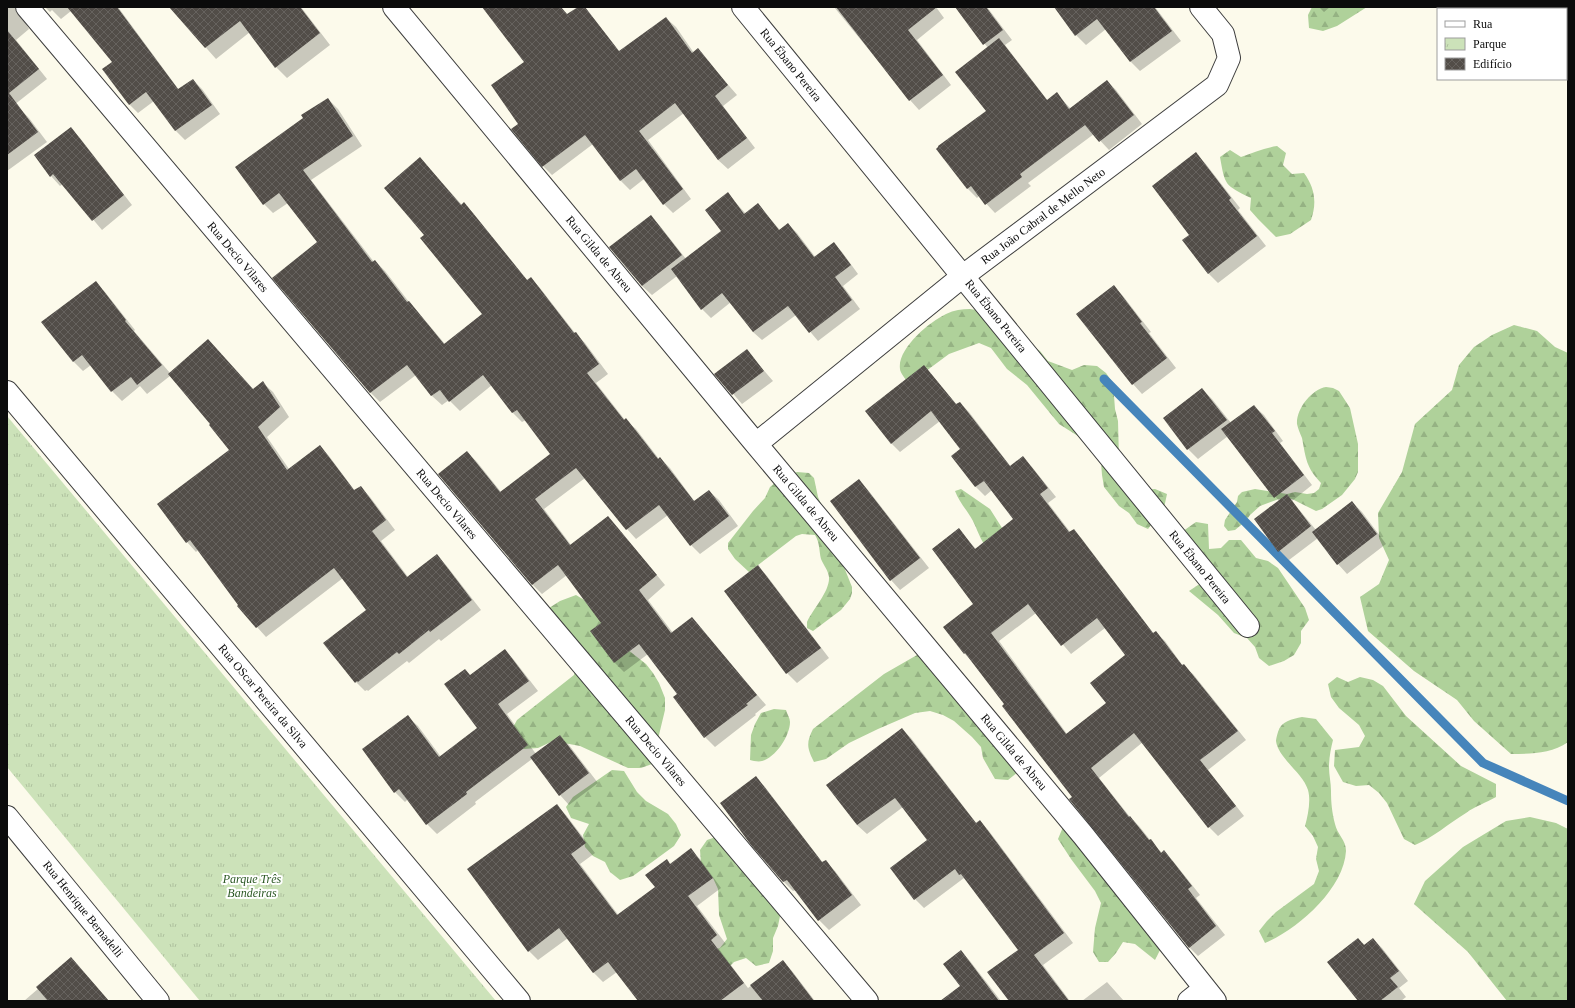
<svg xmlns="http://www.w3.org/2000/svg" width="1575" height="1008" viewBox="0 0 1575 1008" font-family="Georgia,serif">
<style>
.forest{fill:url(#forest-firs)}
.park{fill:url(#park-tufts)}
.shadow{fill:#0003;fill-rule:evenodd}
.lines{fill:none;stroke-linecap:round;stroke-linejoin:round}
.stream{stroke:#4685bb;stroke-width:9}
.building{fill:url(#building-cross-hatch);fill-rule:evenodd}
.minor-casing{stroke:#3e3e3e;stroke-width:24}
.minor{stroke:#fff;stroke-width:22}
.labels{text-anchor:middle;stroke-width:4;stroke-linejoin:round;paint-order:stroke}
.street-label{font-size:12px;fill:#0b0b0b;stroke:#fff}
.park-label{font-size:12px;font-style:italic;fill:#2c5924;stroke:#fff}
</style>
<defs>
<pattern id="forest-firs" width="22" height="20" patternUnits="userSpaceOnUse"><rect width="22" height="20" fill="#afd19a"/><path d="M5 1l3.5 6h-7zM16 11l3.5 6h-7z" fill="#95b283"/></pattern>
<pattern id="park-tufts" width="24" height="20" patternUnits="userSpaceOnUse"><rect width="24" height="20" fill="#cce2b9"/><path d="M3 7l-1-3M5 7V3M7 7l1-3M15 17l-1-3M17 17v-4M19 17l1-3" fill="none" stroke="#aec19e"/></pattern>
<pattern id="building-cross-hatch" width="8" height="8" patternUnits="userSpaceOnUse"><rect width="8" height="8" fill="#524d48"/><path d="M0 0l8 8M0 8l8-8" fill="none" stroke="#66625e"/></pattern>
</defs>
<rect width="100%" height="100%" fill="#fcfaeb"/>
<path class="forest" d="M1312 7H1367L1337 26 1323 31 1309 28 1308 15Z
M1277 146 1286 153 1283 165 1292 174 1304 173C1315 188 1317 203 1311 220L1290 234 1276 237 1258 219 1250 210 1251 198C1224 185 1225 185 1220 157L1230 150 1241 157C1253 153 1264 148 1277 146Z
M970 309 983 311 1040 351 1048 361 1072 370 1084 365 1097 366 1106 373 1113 383 1115 409 1118 421 1119 459 1143 490 1155 489 1167 494 1164 508 1148 529 1137 524 1129 513 1119 506 1104 487 1102 475 1100 450 1059 424 1027 385 1007 369 991 348 979 343 949 354 918 377 906 380C904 377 900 372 900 369 897 349 929 322 946 314 954 310 962 309 970 309Z
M1514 325 1537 331 1555 347 1568 353V742C1551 754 1530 754 1511 754L1474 721 1457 700 1414 671 1368 631 1360 597 1379 584 1389 560 1379 538 1378 513 1402 472 1415 424 1452 390 1459 365 1474 347 1492 335Z
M1326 387 1333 388 1339 391 1350 408 1358 444V472L1355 479 1342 495 1322 509 1316 511 1292 499H1279L1260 506 1250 515 1246 521 1235 530 1228 531 1224 526 1225 520 1237 502 1238 496 1242 492 1255 489 1287 494 1295 492 1307 494 1314 493 1319 489 1321 483C1306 467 1306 459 1302 438 1300 433 1298 429 1297 424 1296 409 1312 389 1326 387Z
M797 472 809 473 814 478 818 497 826 515 842 562 852 587V593L850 599 841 610 813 631 807 628V622C813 609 830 591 829 577 828 570 824 566 821 559 819 551 820 543 815 535L802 534 796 536 749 572 735 559 728 549V543L753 511 765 498 770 487 776 482Z
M961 489 990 509 1004 531 984 544C979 536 977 529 973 521 967 510 959 502 955 491Z
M1196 522 1208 524 1209 549 1221 548 1229 540H1241L1256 558 1268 561 1278 568 1305 608 1309 620 1301 631V643L1294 655 1284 661 1269 666 1259 658 1255 647 1247 638 1234 633 1218 615 1189 591 1204 581 1202 570 1178 559 1172 548 1176 536Z
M576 595 586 601 623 646 646 664 653 673 659 683 665 698V710L652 764 641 768H628L580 746 553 741 538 748 524 749 513 745 510 733 517 720 574 675 576 663 549 608 560 601Z
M931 654 1018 772 1008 780 995 779 983 758 981 747 972 737 954 721 943 715 930 711 915 713 878 729 849 743 826 759 814 762C807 748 806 743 813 729L884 674 917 655Z
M1337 677 1348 682 1360 677 1373 680 1383 686 1406 716 1461 766 1496 784V797C1486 803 1475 806 1466 813 1448 824 1434 837 1415 845L1404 839 1387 803 1379 793 1369 785 1356 786 1343 782 1334 766 1335 750 1359 747 1365 736 1359 725 1339 708 1331 697 1328 684Z
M774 709 786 710C787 714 790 718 790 722 790 736 775 758 762 761 759 762 753 761 750 760L751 735 755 724 761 713Z
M1302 717 1316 719 1333 740C1331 748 1329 758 1329 767 1329 775 1331 783 1331 791 1331 803 1332 812 1335 824 1337 834 1346 840 1346 851 1344 889 1297 930 1265 943L1259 931 1267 921 1276 912 1314 884 1319 871 1316 859 1318 847 1313 836 1305 826C1308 815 1311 801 1308 790 1303 773 1278 758 1276 741 1276 739 1277 735 1278 732 1281 721 1292 719 1302 717Z
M612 770 624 771 637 792 646 801 668 814 676 824 681 835 674 846 633 876 620 880 610 872 605 862 593 856 585 847 583 835 589 824 571 818 566 807 573 797Z
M1530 817 1556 823 1568 829V1001H1507L1468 952 1414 904 1425 881 1463 847 1506 821Z
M1063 827 1161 948 1155 960 1135 944 1123 942 1116 953 1108 962H1099L1093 952 1095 928 1101 903 1095 891 1071 859 1058 839Z
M719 836 727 844 736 865 746 872 781 911 778 926 773 938V951L769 963 756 966 746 958 734 962 724 972 707 952 720 948 727 939 719 915 718 889 713 878 701 863 700 850 707 840Z"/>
<path class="park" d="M7 416 496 1001H200L7 767Z"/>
<path class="shadow" d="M7 7H28L23 19 29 29 16 40 47 79 14 105 7 99Z
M45 7H118L179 90 193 80 202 89 220 114 185 140 176 131 154 101 138 113 129 104 113 62 71 11 61 19 52 10 50 12Z
M170 7H301L330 45 287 78 276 67 250 32 216 59Z
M483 7H533L610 107 666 18 676 27 694 53 698 50 737 95 723 106 755 148 728 169 718 160 684 113 648 140 691 199 673 213 664 204 644 179 630 190 621 181 593 144 552 175 543 166 519 124 525 62Z
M834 7H936L944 18 917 40 951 85 919 110 910 100Z
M956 7H987L1012 40 1005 45 1048 101 1057 94 1071 109 1107 81 1116 90 1142 124 1109 150 1094 134 1028 183 1031 186 995 213 979 196 977 198 968 189 938 149 987 111 988 48Z
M1056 7H1155L1181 41 1140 71 1131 62 1106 29 1086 45 1076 35Z
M1319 7H1330L1324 12Z
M328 99 338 109 362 146 311 180 374 262 375 261 385 271 409 302 418 312 445 344 484 315 425 235 420 158 462 205 464 204 473 213 528 281 531 278 540 288 575 333 585 343 608 374 596 383 625 420 636 429 659 459 660 458 670 468 695 502 709 491 719 500 738 526 700 554 691 545 668 515 636 539 627 529 585 478 544 509 571 545 617 527 665 585 648 600 673 633 692 619 766 705 755 714 756 715 715 747 705 737 675 697 678 694 648 654 624 672 615 663 591 631 603 623 567 575 542 594 532 584 467 452 477 462 501 492 552 454 526 420 522 422 513 413 492 385 460 411 449 400 442 405 432 396 416 375 380 402 370 392 318 242 288 203 273 213 264 204 304 118Z
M19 108 29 118 47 142 7 171V117Z
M70 128 80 138 132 205 102 230 63 184 60 186 51 176 35 155Z
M1195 154 1205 163 1240 208 1238 210 1266 246 1218 283 1208 273 1191 235Z
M728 194 746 214 758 205 780 230 788 224 797 233 816 258 834 244 842 252 858 274 843 286 860 309 818 341 796 315 762 340 753 332 731 302 711 318 702 309 677 276 652 295 642 286 651 216 660 226 686 259 722 231Z
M95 282 105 292 135 330 134 331 170 373 208 340 253 390 263 383 273 392 289 417 267 437 289 469 320 446 329 456 355 491 361 487 370 497 395 530 381 541 408 577 437 556 446 565 481 610 441 641 439 639 409 663 407 661 368 691 367 690 365 691 356 682 367 610 343 578 266 637 257 627 198 550 196 552 187 542 158 504 231 450 211 424 170 376 147 394 140 386 122 401 112 391 91 365 83 371 73 361Z
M1114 286 1123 296 1151 332 1149 333 1176 368 1142 394 1133 384Z
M747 351 773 381 742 404 716 374Z
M924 366 957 405 960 403 969 412 1011 467 1023 458 1032 467 1056 497 1048 503 1071 533 1074 530 1082 539 1154 634 1156 633 1165 641 1183 666 1193 674 1246 740 1208 770 1244 816 1218 836 1209 827 1143 742 1099 778 1130 817 1139 826 1151 841 1162 853 1164 852 1173 861 1200 895 1196 898 1225 935 1198 956 1189 947 1074 797 973 662 964 653 974 604 959 530 976 549 1015 519 992 490 985 496 976 487 952 457 962 449 940 421 900 452 891 443ZM1036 613 1071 654 1105 628 1126 655 1107 704 1067 734 999 641Z
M1202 389 1212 399 1231 423 1254 406 1264 415 1283 441 1280 443 1312 485 1292 501 1316 530 1352 502 1362 512 1386 544 1347 574 1338 564 1318 538 1289 560 1279 551V501L1228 436 1198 459 1188 449 1164 418Z
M859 480 868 490 929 568 900 590 891 580Z
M758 566 767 576 829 658 797 683 787 673 725 591Z
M505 650 514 660 538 691 507 714 536 754 559 736 569 745 598 783 569 805 560 795 532 759 475 802 476 804 437 834 427 824 408 799 405 802 395 792 363 749 408 717 418 726 441 757 479 728 471 676Z
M902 729 911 738 977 824 980 821 989 831 1073 943 1043 965 1070 1001H1010L1019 950 964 878 924 908 915 899 928 841 903 807 867 834 857 825Z
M756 777 765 787 823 863 825 861 835 871 861 905 829 930 819 920 796 890 793 891 784 882 752 844Z
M557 806 566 815 595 853 580 864 619 916 656 887 667 860 671 865 690 850 700 859 721 888 697 906 726 944 719 949 748 988 783 961 792 971 815 1001H639L617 972 603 982 594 973 568 938 538 960 529 951Z
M1358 939 1365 945 1373 939 1382 948 1408 981 1399 988 1406 997 1401 1001H1359Z
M961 951 970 961 1001 1001H952L961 986Z
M71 958 109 1001H24L39 988Z
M1107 982 1124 1001H1082Z"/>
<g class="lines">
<path class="stream" d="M1104 379 1483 763 1568 801"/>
</g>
<path class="building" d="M67 7H117L178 89 193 79 212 105 175 131 146 92 129 105 102 69 112 62Z
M169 7H300L320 33 275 68 240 21 205 48Z
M482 7H561L567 14 578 7H585L619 51 666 17 692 53 698 48 728 85 715 96 747 138 718 160 675 103 639 131 683 189 663 205 636 169 620 181 585 135 542 167 511 129 518 124 491 85 524 62Z
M836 7H937L908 30 943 75 909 101Z
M955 7H986L1003 30 983 45Z
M1054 7H1154L1172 31 1130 62 1097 19 1075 36Z
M7 30 39 69 9 93 38 132 7 155Z
M999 38 1047 100 1057 92 1069 109 1107 80 1134 115 1099 142 1085 125 1020 174 1022 177 985 205 971 186 967 189 936 149 938 147V146L986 111 955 72Z
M328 98 353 136 303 170 372 262 375 260 407 302 409 301 444 344 482 314 420 238 424 235 384 188 420 157 461 205 464 202 527 280 531 277 574 333 576 332 599 364 587 373 624 420 626 418 658 459 660 457 694 501 709 490 729 516 690 546 659 505 626 530 576 468 535 499 570 545 608 516 657 575 639 590 671 633 692 617 757 695 746 704 748 705 704 738 673 697 677 694 639 644 614 663 590 631 601 623 558 565 532 585 438 474 467 451 500 492 550 454 517 410 512 413 483 375 449 402 440 390 431 396 407 365 370 393 272 278 317 242 279 193 263 205 235 167 303 118 301 115Z
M71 127 124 195 92 221 53 174 50 177 34 155Z
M1196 152 1231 198 1229 200 1257 236 1208 274 1182 240 1189 235 1152 186Z
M728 192 744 214 758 203 779 230 788 223 814 257 834 242 851 265 835 277 852 300 809 333 788 306 753 332 722 293 701 310 671 269 721 231 705 210Z
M651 215 682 255 642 286 609 247Z
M96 281 126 320 125 321 162 365 137 385 131 377 111 392 82 355 73 362 41 322Z
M1114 285 1142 322 1140 323 1167 358 1132 385 1076 314Z
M208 339 253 389 263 381 280 407 258 427 287 470 320 445 354 490 361 486 386 520 372 531 407 577 437 554 472 600 430 632 429 630 399 654 397 652 358 682 357 681 355 683 323 643 366 610 334 568 256 628 237 606 238 605 190 540 186 543 157 504 229 450 209 425 210 424 168 374Z
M747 349 764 371 732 395 714 374Z
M924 365 956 404 960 402 1010 466 1023 456 1048 488 1040 494 1069 532 1074 529 1153 633 1156 631 1182 665 1184 664 1238 731 1200 760 1236 806 1208 828 1134 733 1091 768 1129 817 1130 816 1149 840 1151 839 1161 853 1164 850 1192 886 1188 889 1216 926 1189 948 1069 799 1072 797 1002 706 1004 704 965 653 964 654 943 627 973 604 932 549 959 528 975 549 1013 519 984 481 975 487 951 456 960 449 931 411 891 444 865 411ZM1028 604 1061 646 1097 618 1125 655 1090 683 1106 703 1066 734 991 633Z
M1202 388 1227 420 1187 450 1163 418Z
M1254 405 1275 431 1272 433 1304 475 1274 498 1221 429Z
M859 479 920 558 890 581 830 501Z
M1287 494 1311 526 1278 552 1254 519Z
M1352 501 1377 534 1337 565 1312 532Z
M758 565 821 648 786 674 724 591Z
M505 649 529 681 498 704 528 745 466 792 467 794 426 825 399 789 394 793 362 749 408 715 439 757 477 728 444 684 465 669 470 675Z
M902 728 976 823 980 820 1064 933 1034 955 1069 1001H1009L987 972 1018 950 961 874 959 875 955 869 914 900 890 868 927 840 895 798 857 825 826 785Z
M560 735 589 773 559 796 530 757Z
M756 776 822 862 826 860 852 895 818 921 787 880 783 882 751 845 720 803Z
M557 804 586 843 571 854 617 915 655 887 645 875 667 859 670 864 691 848 713 878 688 896 717 935 711 940 744 983 720 1001H638L608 962 593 973 559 928 528 952 467 869Z
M1358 938 1364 945 1373 938 1399 971 1390 978 1398 987 1380 1001H1358L1327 962Z
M961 950 999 1001H940L960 986 943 964Z
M71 957 109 1001H48L36 987Z
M783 960 814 1001H763L750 985Z"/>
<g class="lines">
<defs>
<path id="minor" d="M27 7 867 1001
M394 7 756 444 1083 835 1215 1001
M743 7 1248 626
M7 392 519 1001
M756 444 963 276 1217 85 1229 58 1223 34 1201 7
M7 817 158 1001
M1189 1001 1204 989"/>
</defs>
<use href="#minor" class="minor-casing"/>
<use href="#minor" class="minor"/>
</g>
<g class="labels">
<g class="street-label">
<text transform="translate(791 65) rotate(51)" y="4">Rua Ébano Pereira</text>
<text transform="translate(1043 216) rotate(-37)" y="4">Rua João Cabral de Mello Neto</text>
<text transform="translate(599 254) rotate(50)" y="4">Rua Gilda de Abreu</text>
<text transform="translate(238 257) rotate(50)" y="4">Rua Decio Vilares</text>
<text transform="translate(996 316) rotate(51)" y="4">Rua Ébano Pereira</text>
<text transform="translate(806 503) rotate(50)" y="4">Rua Gilda de Abreu</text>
<text transform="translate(447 504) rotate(50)" y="4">Rua Decio Vilares</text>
<text transform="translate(1200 567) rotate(51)" y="4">Rua Ébano Pereira</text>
<text transform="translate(263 696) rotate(50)" y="4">Rua OScar Pereira da Silva</text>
<text transform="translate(656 751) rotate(50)" y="4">Rua Decio Vilares</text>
<text transform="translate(1014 752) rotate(50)" y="4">Rua Gilda de Abreu</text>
<text transform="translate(83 909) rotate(51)" y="4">Rua Henrique Bernadelli</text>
</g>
<g class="park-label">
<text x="252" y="883">Parque Três<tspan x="252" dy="14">Bandeiras</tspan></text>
</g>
</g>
<rect width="1575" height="1008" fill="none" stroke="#0b0b0b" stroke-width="16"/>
<rect x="1437" y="8" width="130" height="72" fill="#ffffff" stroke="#9d9d9d"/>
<rect x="1445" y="21" width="20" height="6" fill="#ffffff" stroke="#9d9d9d"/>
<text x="1473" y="28" font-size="12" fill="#0b0b0b">Rua</text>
<rect x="1445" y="38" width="20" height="12" fill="url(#park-tufts)" stroke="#9d9d9d"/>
<text x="1473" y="48" font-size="12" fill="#0b0b0b">Parque</text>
<rect x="1445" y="58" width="20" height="12" fill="url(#building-cross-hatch)" stroke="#9d9d9d"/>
<text x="1473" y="68" font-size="12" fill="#0b0b0b">Edifício</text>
</svg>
